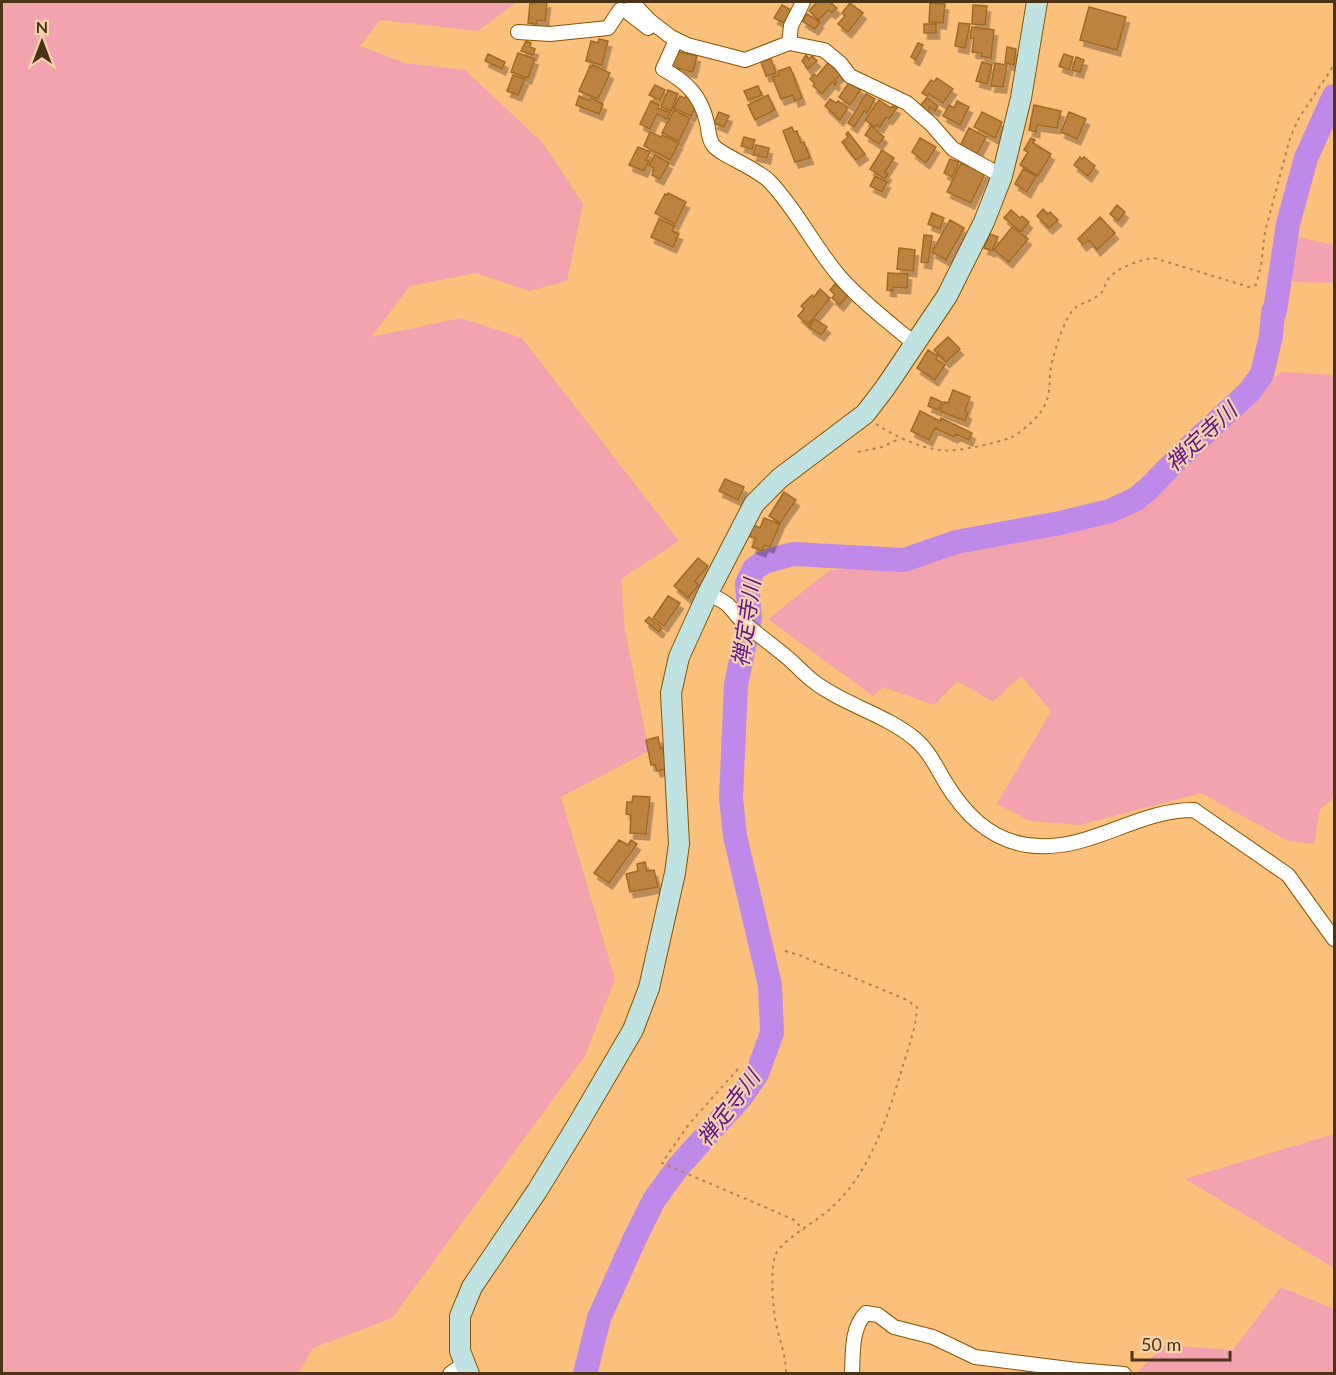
<svg xmlns="http://www.w3.org/2000/svg" width="1336" height="1375" viewBox="0 0 1336 1375" font-family="Lato,'Noto Sans JP',sans-serif">
<style>
.green{fill:#f3a2af}
.lines{fill:none;stroke-linecap:round;stroke-linejoin:round}
.river{stroke:#be89e8;stroke-width:24}
.building{fill:#bc8340;stroke:#a16b24;stroke-width:1.5;filter:url(#shadow)}
.street-casing{stroke:#895400;stroke-width:16}
.secondary-casing{stroke:#895400;stroke-width:22}
.path{stroke:#b08451;stroke-width:2;stroke-dasharray:3 4.5;stroke-linecap:butt}
.street{stroke:#fff;stroke-width:14}
.secondary{stroke:#c0e3e1;stroke-width:20}
.labels{text-anchor:middle;stroke-width:4.5;stroke-linejoin:round;paint-order:stroke}
.water-label{font-size:22px;font-style:italic;fill:#60198a;stroke:#f7d3ac}
</style>
<defs>
<filter id="shadow"><feDropShadow dx="3.5" dy="6" stdDeviation="0" flood-color="#0004"/></filter>
</defs>
<rect width="100%" height="100%" fill="#fbc07c"/>
<path class="green" d="M2 2H517L478 31 380 20 360 46 405 63 465 70 543 143 583 204 567 281 529 291 476 273 410 286 371 337 461 318 522 338 679 541 621 579 625 630 649 751 561 797 615 979 585 1056 392 1318 313 1348 298 1373 2 1374Z
M1298 237 1334 245V283L1291 282Z
M1281 372 1334 375V797L1320 810 1314 844 1288 841 1201 793 1080 825 1030 821 997 804 1051 711 1021 676 993 702 958 681 934 705 883 687 873 696 768 619 829 571 1100 525Z
M1334 1134V1268L1185 1179Z
M1281 1287 1334 1309V1373H1137L1164 1345 1233 1350Z"/>
<g class="lines">
<path class="river" d="M585 1374 599 1318 636 1236 654 1200 678 1167 741 1097 757 1074 772 1033 770 985 735 836 731 798 736 685 750 618 747 583 754 569 764 562 793 554 904 560 956 542 1060 523 1110 511 1136 499 1149 488 1181 455 1250 391 1262 374 1271 336 1273 312 1275 311 1288 224 1306 158 1334 96"/>
</g>
<path class="building" d="M536 2H547L545 21 537 20V24L528 23 530 3H536Z
M817 2H830L837 8 832 13 828 10 819 20 809 11Z
M850 3 863 13 848 32 838 24 845 16 842 13Z
M930 3 945 4 943 23 929 22Z
M782 5 791 10 784 23 774 18Z
M973 5 987 6 985 25 972 24Z
M1089 7 1126 17 1117 50 1080 40Z
M807 14 820 22 815 29 802 21Z
M959 23 970 24 965 48 955 46Z
M924 24H936V33H924Z
M972 27 994 30 991 58 981 56 982 53 972 52 974 38H970Z
M599 39 608 41 602 65 586 61 591 41 598 43Z
M526 41 531 43 530 47 535 49 533 55 521 51Z
M918 43 923 45 916 60 911 57Z
M1007 47 1016 49 1014 65 1005 63Z
M675 51 697 56 693 72 672 67Z
M518 53 535 59 528 78 511 72Z
M488 54 505 62 502 69 485 61Z
M1064 54 1073 57 1069 70 1059 66Z
M806 55 809 59 812 56 817 61 808 69 802 61Z
M1076 57 1084 60 1080 72 1072 70Z
M771 59 776 73 766 76 761 62Z
M982 62 992 65 987 84 976 81Z
M828 63 841 74 835 80 837 82 835 85 832 82 822 94 813 86 815 84 810 79 814 74 817 76Z
M995 63 1007 65 1003 87 991 86Z
M593 65 610 73 598 99 579 91 590 66 592 67Z
M790 67 802 98 795 101 793 95 781 99 772 77 779 75 778 71Z
M513 75 525 79 518 95 507 91Z
M937 78 953 89 943 103 929 94 927 96 922 93 931 80 934 82Z
M850 81 861 89 850 105 839 97Z
M655 85 665 90 660 100 649 95Z
M758 86 762 95 748 100 744 91Z
M668 90 678 94 671 111 661 107Z
M687 94 697 104 691 116 674 108 680 96 685 98Z
M866 94 875 99 867 113 864 111 854 127 848 123Z
M768 95 775 110 755 120 748 105Z
M579 96 590 101 591 98 603 104 599 114 576 105Z
M927 98 938 106 935 111 930 107 927 112 920 106Z
M830 99 836 103 838 101 848 108 840 120 825 106Z
M879 100 891 108 893 106 897 108 889 119 886 117 880 127 876 125 875 127 865 120Z
M651 101 659 105 658 108 670 113 667 119 657 114 650 129 640 124Z
M957 101 969 107 960 125 943 116 949 105 954 108Z
M1034 105 1061 111 1057 128 1037 125 1036 132 1029 130Z
M674 110 690 118 679 141 662 133Z
M719 112 729 116 724 127 714 123Z
M982 112 1002 122 995 138 974 127Z
M1069 112 1086 119 1077 139 1061 132Z
M871 126 884 137 879 144 865 135Z
M792 127 794 132 797 131 801 143 804 142 810 158 795 162 783 131Z
M969 128 986 137 977 154 960 146Z
M650 132 661 137 662 135 679 143 670 160 644 146Z
M848 132 865 154 856 160 842 142 848 137 846 134Z
M744 137 755 140 752 149 741 146Z
M920 138 936 147 926 163 912 152Z
M1031 138 1035 140 1033 143 1051 154 1038 176 1020 165 1028 152 1024 150Z
M756 145 769 148 767 158 753 155Z
M638 147 650 152 646 160 649 161 644 171 629 165Z
M882 150 894 158 885 172 888 174 885 179 870 169Z
M655 155 669 163 660 179 652 175 654 168 649 165Z
M1080 157 1082 159 1084 157 1095 166 1088 176 1074 165Z
M950 159 959 162 952 177 944 173Z
M961 163 985 173 971 203 947 192Z
M1023 169 1036 176 1027 192 1015 184Z
M875 176 887 182 882 192 870 186Z
M668 193 686 202 675 224 655 213 665 194 667 195Z
M1117 205 1125 212 1118 221 1110 214Z
M1043 209 1048 214 1050 212 1058 220 1049 228 1037 216Z
M1011 210 1020 218 1022 216 1029 222 1022 231H1020L1004 218Z
M932 213 944 218 940 229 928 224Z
M1100 217 1115 233 1097 250 1089 240 1083 245 1078 239Z
M659 219 675 226 672 231 679 234 673 247 651 237Z
M950 220 964 228 946 260 932 252Z
M1012 227 1028 239 1009 262 994 250Z
M990 234 998 237 992 251 984 248Z
M924 235 932 236 928 263 921 262Z
M899 248 915 250 913 271 897 269Z
M888 273 908 274 907 288 893 287V291L887 290Z
M835 284 848 295 840 305 832 298 835 295 830 290Z
M820 289 830 298 808 325 798 316 804 309 801 306 812 295 814 297Z
M815 319 827 327 821 335 809 327Z
M948 337 960 349 946 362 934 350Z
M928 350 938 356 936 359 945 365 935 380 917 368Z
M953 390 970 397 965 411 968 413 965 421 940 411 944 402 948 403Z
M931 397 942 402 938 410 928 406Z
M920 411 940 421 941 418 972 433 969 440 956 434 954 437 935 428 929 440 911 431Z
M725 479 744 487 738 500 719 491Z
M784 492 796 500 780 523 769 516Z
M764 518 780 524 770 547 765 545 762 551 752 547 756 539 749 536 754 525 760 528Z
M698 558 708 566 695 581 699 585 688 598 674 586Z
M668 596 680 603 664 626 653 618Z
M649 617 662 628 659 632 645 621Z
M658 737 660 748 663 747 668 769 657 771 655 765H651L646 740Z
M633 796 650 797 646 834 630 833 631 815 626 814 627 802H632Z
M619 840 628 845 631 840 637 844 609 883 594 873Z
M645 862 647 871 654 870 658 887 630 892 626 874 638 871 637 864Z"/>
<g class="lines">
<defs>
<path id="street" d="M632 2 649 20 671 37 687 45 726 55 745 60 789 43 824 50 840 63 850 76 907 103 931 124 953 149 1002 176
M518 32 550 34 608 28 620 10 626 11 648 28
M676 40 663 69C687 82 701 96 707 123 709 131 708 138 713 145 720 155 757 168 770 182 797 210 814 247 840 277 862 302 890 323 915 344
M789 43 791 26 803 2
M708 593C714 597 722 600 728 605 733 610 737 617 743 622 758 635 774 646 789 659 797 666 804 674 813 681 844 705 885 714 915 739 928 750 936 766 944 780 963 812 988 839 1027 845 1089 854 1133 810 1194 810L1288 875 1334 939
M450 1374 465 1363
M852 1374C853 1353 851 1328 866 1313L878 1315 894 1327 933 1337 975 1357 1077 1370 1124 1374"/>
<path id="secondary" d="M469 1374 460 1351V1316L472 1287 537 1191 575 1129 633 1030 649 988 675 873 679 844 671 693 679 657 708 593 754 504 780 478 865 414 885 388 947 296 984 222 1002 176 1021 98 1037 2"/>
</defs>
<use href="#street" class="street-casing"/>
<use href="#secondary" class="secondary-casing"/>
<path class="path" d="M876 424C895 436 917 447 940 450 953 453 998 443 1012 437 1020 433 1034 421 1040 413 1050 399 1049 391 1050 375 1051 360 1063 321 1073 310 1080 302 1092 302 1100 294 1105 290 1105 283 1109 278 1117 268 1141 259 1154 258L1249 287 1256 285 1261 266 1265 232 1290 138 1299 118 1334 65
M858 452 882 447 901 438
M785 951 799 955 905 999 917 1007C916 1029 908 1048 902 1069 887 1118 870 1174 830 1209 817 1221 780 1241 775 1256 770 1273 773 1307 776 1324 780 1341 786 1356 786 1374
M738 1069 689 1124 662 1163 774 1211 794 1220 804 1230"/>
<use href="#street" class="street"/>
<use href="#secondary" class="secondary"/>
</g>
<g class="labels">
<g class="water-label">
<text transform="translate(1201 437) rotate(-43)" y="8">禅定寺川</text>
<text transform="translate(746 623) rotate(-82)" y="8">禅定寺川</text>
<text transform="translate(728 1108) rotate(-53)" y="8">禅定寺川</text>
</g>
</g>
<rect width="1336" height="1375" fill="none" stroke="#4b3317" stroke-width="6"/>
<g transform="translate(42 42)" stroke="#f7d3ac" stroke-width="4.5" paint-order="stroke">
<path d="M0-4.5L10 22L0 15L-10 22Z" fill="#4b3317"/>
<text y="-9" font-size="16" font-weight="bold" text-anchor="middle" fill="#4b3317">N</text>
</g>
<path d="M1132 1351v9h98v-9" fill="none" stroke="#4b3317" stroke-width="3"/>
<text x="1141" y="1351" font-size="18" fill="#4b3317" stroke="#f7d3ac" stroke-width="4.5" paint-order="stroke">50 m</text>
</svg>
